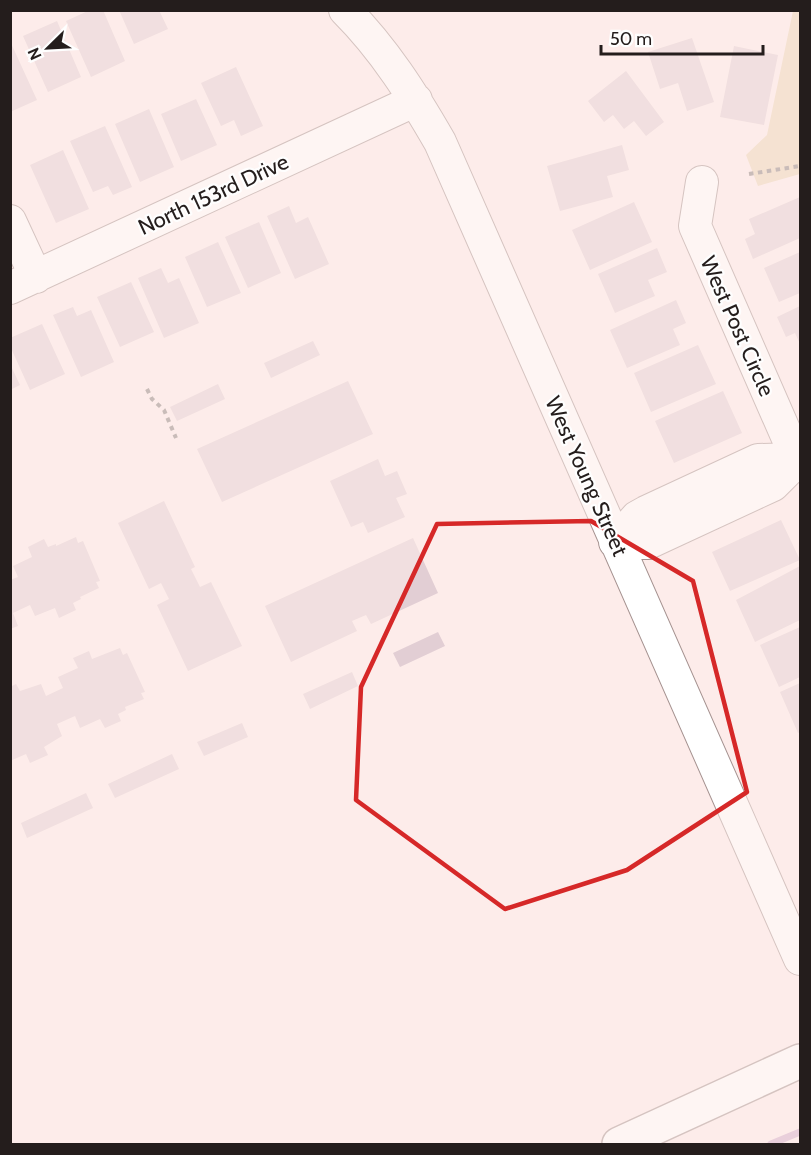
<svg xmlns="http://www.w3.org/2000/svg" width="811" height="1155" viewBox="0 0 811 1155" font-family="Cabin,sans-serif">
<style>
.green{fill:#ebd4b6}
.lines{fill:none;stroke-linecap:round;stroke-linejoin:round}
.stream{stroke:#d0aac9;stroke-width:7}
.building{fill:#e2ced4}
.minor-casing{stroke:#a59290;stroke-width:34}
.major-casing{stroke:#a59290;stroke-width:36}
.path{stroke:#8b807e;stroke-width:4;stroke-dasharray:4.5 4.5;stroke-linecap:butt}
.minor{stroke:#fff;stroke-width:32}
.major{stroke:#fff;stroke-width:33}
.marked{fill:none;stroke:#d62828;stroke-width:4.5;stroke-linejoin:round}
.labels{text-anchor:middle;stroke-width:4.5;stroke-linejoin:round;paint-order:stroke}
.street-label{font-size:22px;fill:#241d1c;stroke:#fefefe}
</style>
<rect width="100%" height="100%" fill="#fdecea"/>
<path class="green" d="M793 11H800V174L758 186 746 155 767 135Z"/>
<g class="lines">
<path class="stream" d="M771 1144 800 1132"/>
</g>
<path class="building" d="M90 10H103L125 61 91 77 66 21Z
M119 10H159L168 29 134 44Z
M57 21 81 77 48 92 23 36Z
M692 38 714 102 687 111 678 83 660 89 648 52Z
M10 41 37 100 10 112Z
M734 46 778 55 764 125 720 117Z
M236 67 263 126 241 136 234 120 221 126 201 83Z
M626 71 664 122 646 136 634 121 624 129 613 115 604 122 588 101Z
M196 99 217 145 181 161 161 114Z
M149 109 174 167 140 182 115 124Z
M105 126 132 187 113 195 108 186 93 192 70 141Z
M622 145 629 170 607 176 613 197 560 211 547 166Z
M63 150 89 209 56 223 30 165Z
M800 197V238L753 259 745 239 755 234 749 219Z
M634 202 652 242 590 270 572 230Z
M289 206 296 223 308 217 329 264 295 279 267 216Z
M259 222 281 273 248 288 225 237Z
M218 242 241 293 207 307 185 257Z
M657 248 667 272 648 280 655 296 615 313 598 274Z
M800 252V293L779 302 764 268Z
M161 268 168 283 179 278 199 323 164 338 138 278Z
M131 282 154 332 120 347 97 297Z
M676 300 686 323 673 329 680 345 627 368 610 330Z
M800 306V344L795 333 786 337 777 317Z
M73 307 77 316 91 310 114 362 81 377 53 315Z
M42 324 65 374 30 390 10 346V338Z
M313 341 320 355 271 378 264 363Z
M698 345 716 384 651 412 634 373Z
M10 364 20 385 10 390Z
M348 381 373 434 222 502 197 449Z
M218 384 225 399 177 421 170 407Z
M723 391 742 433 674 463 655 421Z
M378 459 385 476 397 471 407 494 396 498 405 517 368 533 363 522 351 527 330 481Z
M164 501 195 567 191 569 200 587 211 582 242 646 188 671 157 605 169 599 161 583 149 589 118 523Z
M781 520 800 560 730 591 712 552Z
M76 537 78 543 83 541 100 581 96 582 99 588 80 597 81 599 73 603 76 610 59 618 55 608 35 616 30 605 13 613 18 626 10 629V580L18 577 13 566 32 557 28 547 44 539 48 547 56 544V546Z
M413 538 438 593 371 624 366 615 352 621 357 631 291 662 265 606Z
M800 566V620L755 642 736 600Z
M800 627V677L779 687 760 645Z
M438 632 445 646 400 667 393 653Z
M120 648 123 655 127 653 145 692 141 693 144 699 125 707 126 710 118 714 121 721 105 728 100 719 80 728 75 716 57 724 62 736 44 747 48 755 30 763 26 754 10 761V687L16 684 20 691 41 684 46 696 63 688 58 677 78 668 73 658 89 651 92 659Z
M352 672 358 686 310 709 303 694Z
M800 683V732L798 733 780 692Z
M242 723 248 737 204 756 197 742Z
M172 754 179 769 115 798 108 784Z
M86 793 93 808 27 838 21 823Z"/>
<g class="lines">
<defs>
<path id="minor" d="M345 10C384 49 413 95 440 142L800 959
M702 182 695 226 800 466
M10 221 36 277
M10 288 416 100
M615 542 648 543 773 485 800 458
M615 542 637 517 646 512 758 460 797 459"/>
<path id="major" d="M619 1144 800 1061"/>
</defs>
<use href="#minor" class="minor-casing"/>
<use href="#major" class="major-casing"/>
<path class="path" d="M749 174 800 166
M147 389 152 399 164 410 176 438"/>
<use href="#minor" class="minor"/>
<use href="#major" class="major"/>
</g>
<path d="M0 0H811V1155H0ZM591 521 693 581 747 792 627 870 505 909 356 800 361 687 437 524Z" fill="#fdecea" fill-opacity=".55" fill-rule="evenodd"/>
<path class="marked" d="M591 521 693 581 747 792 627 870 505 909 356 800 361 687 437 524Z"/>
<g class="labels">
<g class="street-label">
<text transform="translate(213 194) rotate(-25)" y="8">North 153rd Drive</text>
<text transform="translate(738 326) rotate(66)" y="8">West Post Circle</text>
<text transform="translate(587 476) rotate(66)" y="8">West Young Street</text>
</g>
</g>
<rect width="811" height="1155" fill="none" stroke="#241d1c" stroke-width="24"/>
<g transform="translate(48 48) rotate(246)" stroke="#fefefe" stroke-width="4.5" paint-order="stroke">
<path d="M0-4.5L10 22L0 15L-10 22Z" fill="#241d1c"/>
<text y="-9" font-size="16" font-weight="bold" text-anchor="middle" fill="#241d1c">N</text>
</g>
<path d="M601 45v9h162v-9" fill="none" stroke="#241d1c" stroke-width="3"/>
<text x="610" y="45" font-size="18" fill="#241d1c" stroke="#fefefe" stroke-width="4.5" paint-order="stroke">50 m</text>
</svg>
